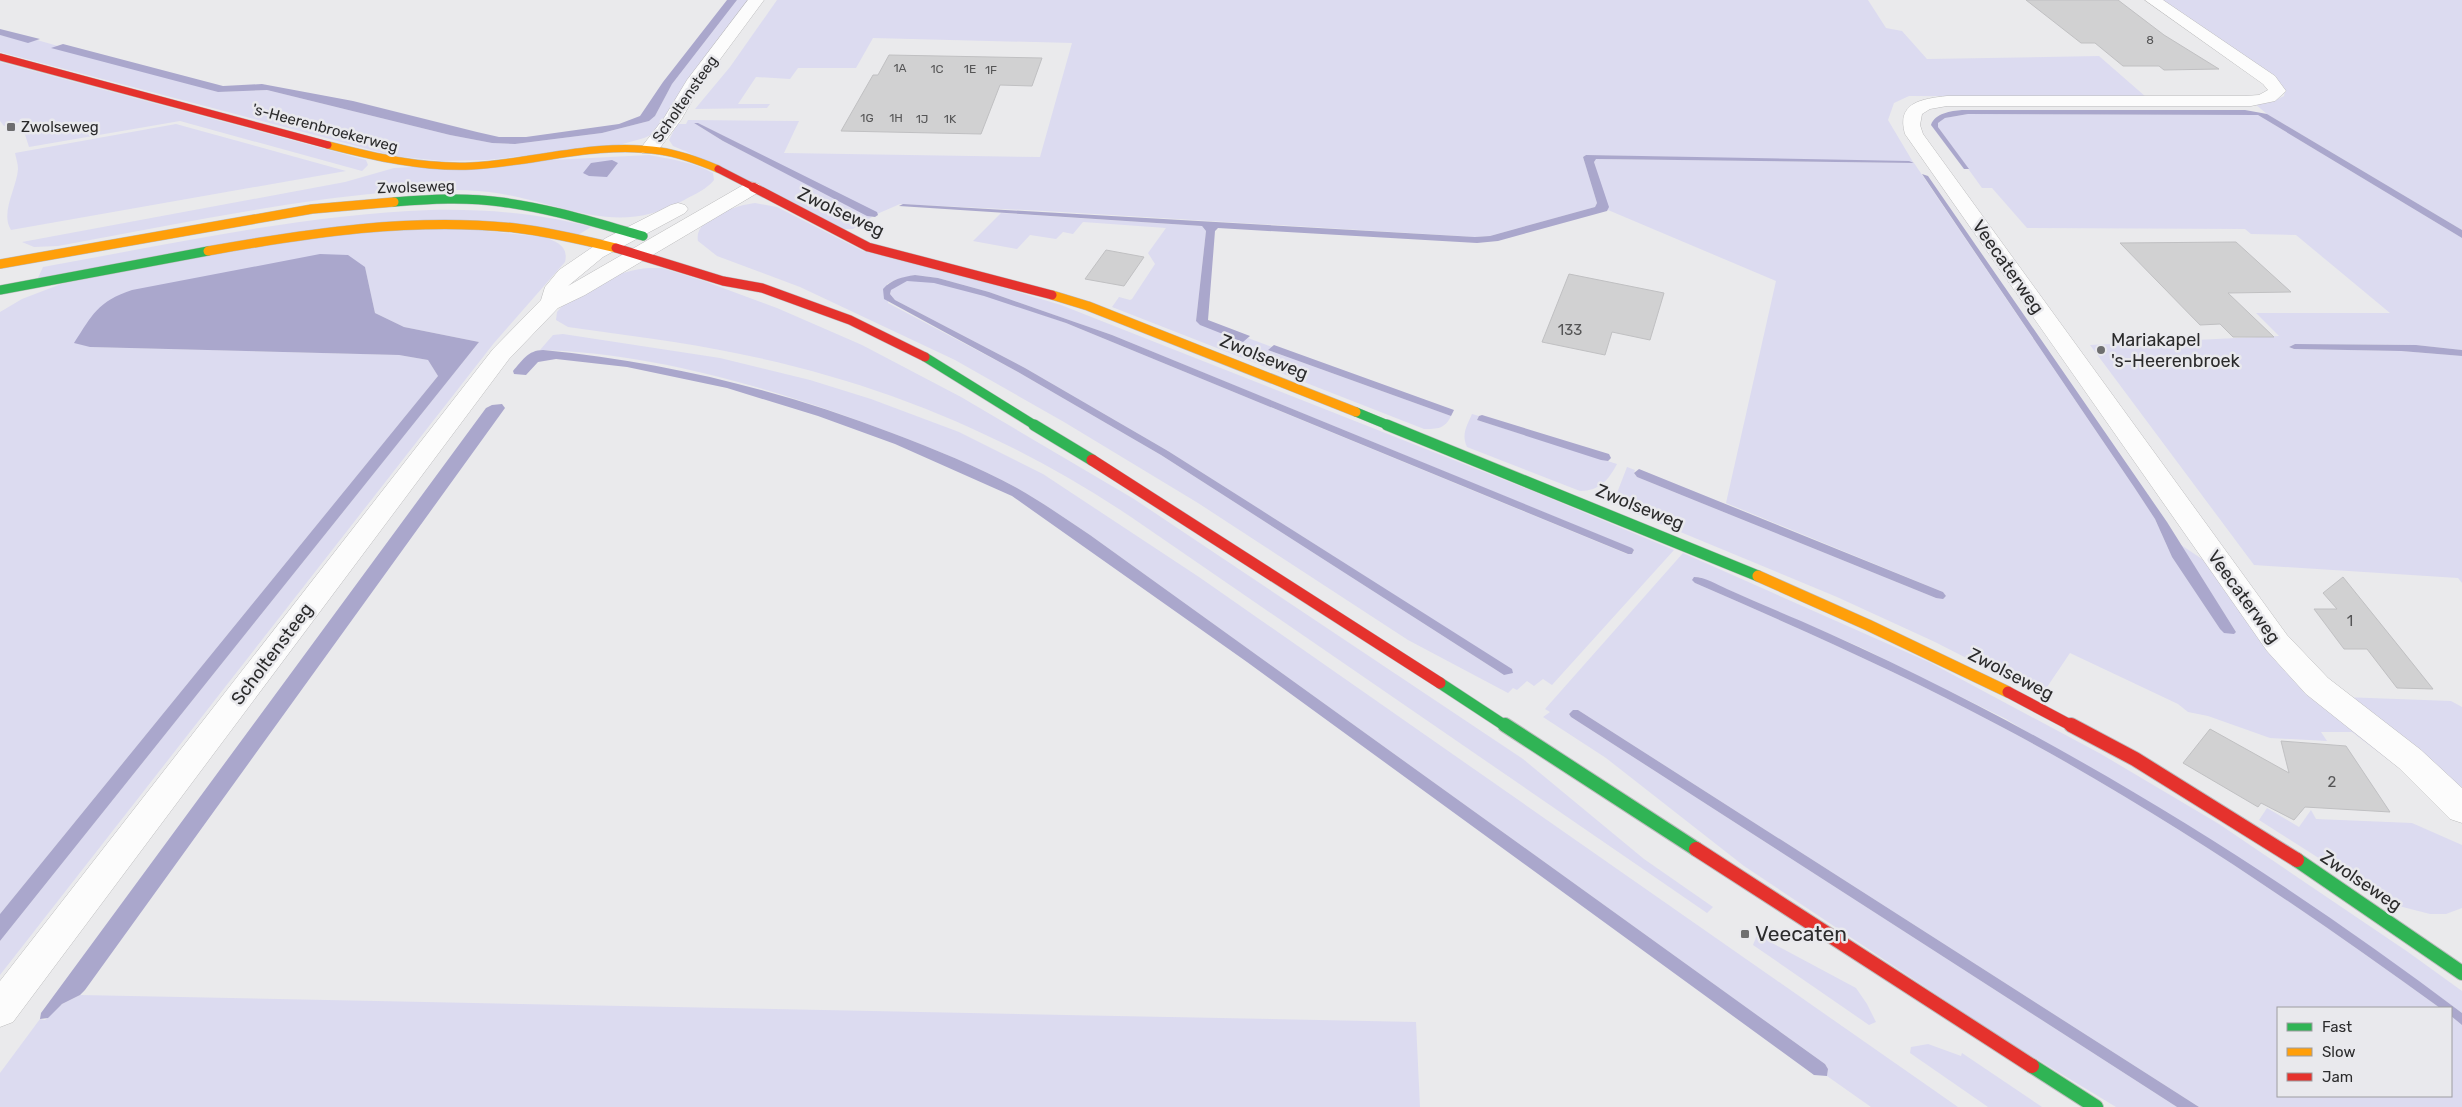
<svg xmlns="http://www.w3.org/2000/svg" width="2462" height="1107" viewBox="0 0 2462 1107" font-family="Rubik,sans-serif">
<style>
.green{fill:#dcdbf0;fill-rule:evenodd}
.water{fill:#aaa7cc}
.building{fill:#d1d1d2;stroke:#c0c0c2}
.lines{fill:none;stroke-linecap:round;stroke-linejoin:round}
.street-casing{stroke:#bcbcbd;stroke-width:1}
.fast-far2-casing{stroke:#bcbcbd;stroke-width:10}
.fast-far1-casing{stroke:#bcbcbd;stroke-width:12}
.fast-casing{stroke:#bcbcbd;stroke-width:16}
.slow-far2-casing{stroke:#bcbcbd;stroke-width:8}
.slow-far1-casing{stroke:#bcbcbd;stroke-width:10}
.slow-casing{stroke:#bcbcbd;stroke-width:12}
.jam-far3-casing{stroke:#bcbcbd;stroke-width:8}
.jam-far2-casing{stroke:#bcbcbd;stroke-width:10}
.jam-far1-casing{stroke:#bcbcbd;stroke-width:12}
.jam-casing{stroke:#bcbcbd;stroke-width:16}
.street{fill:#fcfcfc;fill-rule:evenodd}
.fast-far2{stroke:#30b455;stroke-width:9}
.fast-far1{stroke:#30b455;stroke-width:11}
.fast{stroke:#30b455;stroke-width:14}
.slow-far2{stroke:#ff9f0a;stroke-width:7}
.slow-far1{stroke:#ff9f0a;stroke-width:9}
.slow{stroke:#ff9f0a;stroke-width:11}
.jam-far3{stroke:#e5322d;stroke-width:7}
.jam-far2{stroke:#e5322d;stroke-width:9}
.jam-far1{stroke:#e5322d;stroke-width:11}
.jam{stroke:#e5322d;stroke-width:14}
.poi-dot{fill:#6e6e6f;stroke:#e9e9ed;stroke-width:2}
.labels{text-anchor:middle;stroke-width:5;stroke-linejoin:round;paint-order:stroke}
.far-number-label{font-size:12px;fill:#555556}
.far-street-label{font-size:15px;fill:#2b2b2c;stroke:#e9e9ed}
.far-poi-label{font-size:15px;fill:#2b2b2c;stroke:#e9e9ed;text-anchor:start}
.number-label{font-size:15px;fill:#555556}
.street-label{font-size:18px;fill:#2b2b2c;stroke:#e9e9ed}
.poi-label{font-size:18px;fill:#2b2b2c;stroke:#e9e9ed;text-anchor:start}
.near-poi-label{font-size:21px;fill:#2b2b2c;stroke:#e9e9ed;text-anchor:start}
</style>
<rect width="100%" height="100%" fill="#eaeaec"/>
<path class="green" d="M737 0H750L668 113 651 135 644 138 619 145 487 160 442 161 394 156 0 52V35L28 42 37 40 218 92 267 90 450 135 492 143 515 144 602 133 649 121 655 116 672 84Z
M777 0H1868L1886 28 1902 31 1927 59 2099 56 2146 97 1909 96 1894 103 1888 120 1913 162 1586 155 1583 157 1597 203 1595 207 1490 236 1475 237 1045 211 900 204 877 214 698 123H694L723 141 872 217 853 229H844L685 151 673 146 669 140 677 124H686L688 120 799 121 784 153 1040 157 1072 43 873 38 856 68H798L790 79 756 77 738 104H770L767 108 695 109 730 67Z
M2159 0H2462V230L2267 114 2255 104 2274 101 2284 96 2285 90Z
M0 62 366 160 368 165 362 171 180 121 29 147 21 122 4 126 0 121Z
M1968 114 2258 115 2462 238V350L2416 345 2295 344 2289 347 2294 349 2401 351 2462 356V583L2458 578 2254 565 2090 345 2279 336 2256 313H2390L2296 235 2251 234 2245 229 2027 228 1992 188H1982L1938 127V123L1945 118Z
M176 124 346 171 11 230C0 213 17 187 18 169 18 164 16 158 15 153Z
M649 155C670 159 693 162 713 173L714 180C707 189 695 194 686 199 615 240 561 201 489 192 433 186 374 193 319 200 232 212 145 230 58 246L34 247 22 242 345 182 394 168Z
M1595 159 1914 163 2134 487 2155 519 2172 557 2220 629 2236 632 2181 545 2217 569 2453 814H2445L2412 778 2352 732H2321L2327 741 2270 738 2208 716 2188 712 2178 704 2070 653 2041 696 1935 642 1837 597 1620 507 1617 493 1627 467 1635 470 1634 473 1637 477 1936 598 1946 597 1943 592 1726 503 1776 281 1608 210 1594 162Z
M755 203 777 207 863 251 991 284 1061 305 1530 490 1674 550 1552 685 1543 679 1534 686 1527 681 1517 690 1513 688 1508 693 1408 640 1198 503 1064 422 955 360 800 287 717 256 698 241C693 218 738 205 755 203ZM915 275 938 278 989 292 1112 335 1631 548 1634 551 1632 554H1627L1066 323C1025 309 956 280 915 280 906 280 897 283 891 290L890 294 895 300 1025 368 1168 451 1511 669 1504 675 1161 455 1018 372 888 303 887 284 895 280Z
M431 210C486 209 537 213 591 227L578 235 413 221 37 280 43 267C172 244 299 215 431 210Z
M1001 213 1202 226 1206 231 1196 321 1243 342 1248 338 1272 347 1268 350 1451 416C1445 429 1437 429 1424 429L1112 307 1119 297 1130 300 1132 299 1155 264 1148 253 1166 228 1083 222 1073 234 1063 232 1056 239 1030 235 1017 249 973 241Z
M461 228 543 237C556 241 569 246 565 262L494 343 0 975V941L479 342 404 327 375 313 365 267 90 347 399 355 428 360 438 376 0 914V312L22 299 61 284 193 257 335 233Z
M649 268H662L704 281 777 308 862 345 961 397 1134 499 1523 759 1644 859 1713 907 1707 913 1131 517C1012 437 880 382 740 354 683 342 625 335 568 327L556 320 557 312C576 289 620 270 649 268Z
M563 334 720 358 810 380 871 399 959 432 1043 474 1199 577 1958 1107H1871L1827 1076 1828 1069 1825 1064 1090 535C1066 519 1042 502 1017 488 977 466 934 449 892 433 782 391 658 353 540 350L553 335Z
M1472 414 1479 416 1477 420 1617 464C1609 479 1600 491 1580 491L1467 447C1461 434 1467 426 1472 414Z
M1683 553 1931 663 2101 754 2219 824 2408 952 2462 991V1013L2343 927 2006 719 1862 648 1699 577H1694L1695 583C1798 628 1901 673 2000 726 2155 808 2299 906 2440 1008H2278V1096H2451V1016L2462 1025V1107H2199L1578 710 1569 713 1571 717 2177 1107H2116L1997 1035 1744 866 1606 758 1543 717 1550 712 1545 709Z
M2343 697 2451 701 2462 707V795Z
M2267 808 2299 827 2311 810 2316 819 2412 823 2462 845V908L2446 914H2430L2391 904 2259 820Z
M1757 935 1856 988 1867 1004 1876 1022 1869 1025 1753 945Z
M80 995 1416 1022 1420 1107H0V1073L40 1019 45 1020 62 1004Z
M1928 1044 1961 1056 1962 1053 2042 1107H1988L1910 1053 1911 1047Z"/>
<path class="water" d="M727 0H737L672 84 655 116 649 121 602 133 515 144 492 143 450 135 267 90 218 92 51 48 63 44 223 86 262 84 353 101 477 132 499 137H526L619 124 640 116 663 82Z
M0 29 40 39 28 43 0 35Z
M1962 110H2245L2267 114 2462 230V238L2258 115 1968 114 1945 118 1938 123V127L1969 169H1964L1931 125C1935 113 1951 111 1962 110Z
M694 123H698L877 212 878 215 875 217 867 216 723 141Z
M1586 155 1909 161 1914 163 1596 159 1594 162 1609 207 1607 211 1498 241 1477 243 1218 228 1215 231 1208 320 1250 336 1243 342 1200 325 1196 321 1206 231 1202 226 899 206 903 204 1475 237 1490 236 1595 207 1597 203 1583 157Z
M612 160 618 163 607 177 589 176 583 173 591 163Z
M1922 174 1928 176 2167 522 2236 632 2234 634 2224 633 2220 629 2172 557 2155 519 2134 487Z
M320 254 348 255 365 267 375 313 404 327 479 342 0 941V914L438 376 428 360 399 355 90 347 74 343C93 314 97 302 132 290Z
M915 275 938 278 989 292 1112 335 1632 548 1634 550 1632 554H1628L1066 323 984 296 934 283 907 281 891 290 890 294 895 300 1025 368 1168 451 1512 669 1513 673 1504 675 1161 455 1018 372 884 299 883 289C892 279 902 277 915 275Z
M2295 344 2416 345 2462 350V356L2401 351 2294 349 2289 347Z
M1274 345 1454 410 1451 416 1268 350Z
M543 350C665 362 777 389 892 433 934 449 977 466 1017 488 1042 502 1066 519 1090 535L1825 1064 1828 1069 1827 1076 1814 1075 1247 662 1012 496 895 444 818 416 727 388 627 367 556 359 538 362 526 375 514 374 513 371C522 361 528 350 543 350Z
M502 404 505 408 85 990 80 995 62 1004 48 1018 40 1019 41 1013 486 408 492 405Z
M1482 415 1609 454 1611 458 1608 461 1601 460 1477 420 1479 416Z
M1639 469 1943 592 1946 596 1943 599 1936 598 1637 477 1634 473Z
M1694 577C1705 577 1718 585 1727 589 1752 600 1777 611 1801 621 2036 724 2257 858 2462 1013V1025L2451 1016V1008H2440C2299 906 2155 808 2000 726 1901 673 1798 628 1695 583L1692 580Z
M1573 710H1578L2199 1107H2177L1571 717 1569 714Z"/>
<path class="building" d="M2026 0H2118L2164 35 2219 69 2164 70 2159 66H2123L2095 43H2081Z
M889 55 1042 58 1032 86 1000 85 981 134 841 131 873 75H878Z
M2236 242 2291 292 2228 293 2274 337H2233L2220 324 2200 325 2120 243Z
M1106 250 1144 257 1124 286 1085 279Z
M1569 274 1664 293 1650 340 1612 332 1605 355 1542 342Z
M2343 577 2401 649 2433 689 2397 688 2367 649H2344L2314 609H2337L2323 593Z
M2210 729 2289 773 2281 741 2346 746 2390 812 2305 807 2294 820 2261 803 2258 807 2183 763Z"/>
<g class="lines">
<defs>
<path id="street" d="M748 0H764L701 85 681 120 656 153H642L640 149 664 118 687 80Z
M2145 0H2163L2275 76 2286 91 2275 101 2251 106H1947L1930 109 1922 114 1920 125 1923 134 2287 635 2328 678 2421 750 2462 788V823L2450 819 2399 768 2306 694 2267 651 1905 134C1896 102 1922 99 1947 96H2245L2259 95 2268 90 2263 84Z
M752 182 759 184 762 188 759 192 585 295 558 308 509 359 13 1022 0 1027V981L493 349 541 300 545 287 559 270 606 238 671 205 678 203 685 205 688 209 685 213 603 257 568 286 745 184Z"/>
<path id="fast-far2" d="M394 202C430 199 466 197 501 202 549 208 596 223 643 236
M0 290 208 251
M925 357 1036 426
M1356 412 1390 426"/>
<path id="fast-far1" d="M1034 425 1092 460
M1387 425 1758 576
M1440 683 1507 727"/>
<path id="fast" d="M1505 725 1696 849
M2297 860 2462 973
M2032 1066 2096 1107"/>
<path id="slow-far2" d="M328 145C375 157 422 168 471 166 533 163 597 141 660 151 681 154 699 161 718 169"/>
<path id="slow-far1" d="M208 251C309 233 412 217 515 228 549 232 583 240 616 248
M0 264 312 209 394 202
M1052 295 1088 306 1356 412"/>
<path id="slow" d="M1758 576 1868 625 2008 692"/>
<path id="jam-far3" d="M0 57 328 145
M718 169 755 188"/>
<path id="jam-far2" d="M753 187 868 247 1052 295
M616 248 723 281 762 288 850 320 925 357"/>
<path id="jam-far1" d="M1092 460 1440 683
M2008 692 2074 727"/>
<path id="jam" d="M2071 725 2135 759 2297 860
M1696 849 2032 1066"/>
</defs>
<use href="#street" class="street-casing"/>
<use href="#fast-far2" class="fast-far2-casing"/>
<use href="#fast-far1" class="fast-far1-casing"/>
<use href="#fast" class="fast-casing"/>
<use href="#slow-far2" class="slow-far2-casing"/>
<use href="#slow-far1" class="slow-far1-casing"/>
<use href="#slow" class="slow-casing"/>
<use href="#jam-far3" class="jam-far3-casing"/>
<use href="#jam-far2" class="jam-far2-casing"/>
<use href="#jam-far1" class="jam-far1-casing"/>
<use href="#jam" class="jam-casing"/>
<use href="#street" class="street"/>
<use href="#fast-far2" class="fast-far2"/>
<use href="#fast-far1" class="fast-far1"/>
<use href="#fast" class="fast"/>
<use href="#slow-far2" class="slow-far2"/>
<use href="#slow-far1" class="slow-far1"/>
<use href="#slow" class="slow"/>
<use href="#jam-far3" class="jam-far3"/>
<use href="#jam-far2" class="jam-far2"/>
<use href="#jam-far1" class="jam-far1"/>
<use href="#jam" class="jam"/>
</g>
<g class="poi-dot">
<rect x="6" y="122" width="10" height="10" rx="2.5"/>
<circle cx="2101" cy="350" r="5"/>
<rect x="1740" y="929" width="10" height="10" rx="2.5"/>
</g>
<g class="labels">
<g class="far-number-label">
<text x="2150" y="44">8</text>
<text x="900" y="72">1A</text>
<text x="937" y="73">1C</text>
<text x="970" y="73">1E</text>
<text x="991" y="74">1F</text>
<text x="867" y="122">1G</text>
<text x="896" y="122">1H</text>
<text x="922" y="123">1J</text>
<text x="950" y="123">1K</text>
</g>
<g class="far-street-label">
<text transform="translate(685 99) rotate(-55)" y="5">Scholtensteeg</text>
<text transform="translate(325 128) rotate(15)" y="5">'s-Heerenbroekerweg</text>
<text transform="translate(416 187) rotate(-2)" y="5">Zwolseweg</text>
</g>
<g class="far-poi-label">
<text x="21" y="132">Zwolseweg</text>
</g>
<g class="number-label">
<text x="1570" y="335">133</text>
<text x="2350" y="626">1</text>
<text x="2332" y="787">2</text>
</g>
<g class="street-label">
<text transform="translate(841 212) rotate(25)" y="6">Zwolseweg</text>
<text transform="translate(2008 267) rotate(55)" y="6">Veecaterweg</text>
<text transform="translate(1264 357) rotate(22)" y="6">Zwolseweg</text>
<text transform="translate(1640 507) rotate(22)" y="6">Zwolseweg</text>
<text transform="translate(2244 597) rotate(54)" y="6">Veecaterweg</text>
<text transform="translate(272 654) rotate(-53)" y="6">Scholtensteeg</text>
<text transform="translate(2011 674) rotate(27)" y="6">Zwolseweg</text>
<text transform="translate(2361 881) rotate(34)" y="6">Zwolseweg</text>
</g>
<g class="poi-label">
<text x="2111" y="346">Mariakapel<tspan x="2111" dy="21">'s-Heerenbroek</tspan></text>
</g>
<g class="near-poi-label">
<text x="1755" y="941">Veecaten</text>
</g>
</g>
<rect x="2277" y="1007" width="175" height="90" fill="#e9e9ed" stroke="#9d9da0"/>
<rect x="2287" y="1023" width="25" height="8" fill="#30b455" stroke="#9d9da0"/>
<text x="2322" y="1032" font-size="15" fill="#2b2b2c">Fast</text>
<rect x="2287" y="1048" width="25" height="8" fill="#ff9f0a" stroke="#9d9da0"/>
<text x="2322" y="1057" font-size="15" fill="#2b2b2c">Slow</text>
<rect x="2287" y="1073" width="25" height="8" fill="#e5322d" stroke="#9d9da0"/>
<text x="2322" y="1082" font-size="15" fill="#2b2b2c">Jam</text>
</svg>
